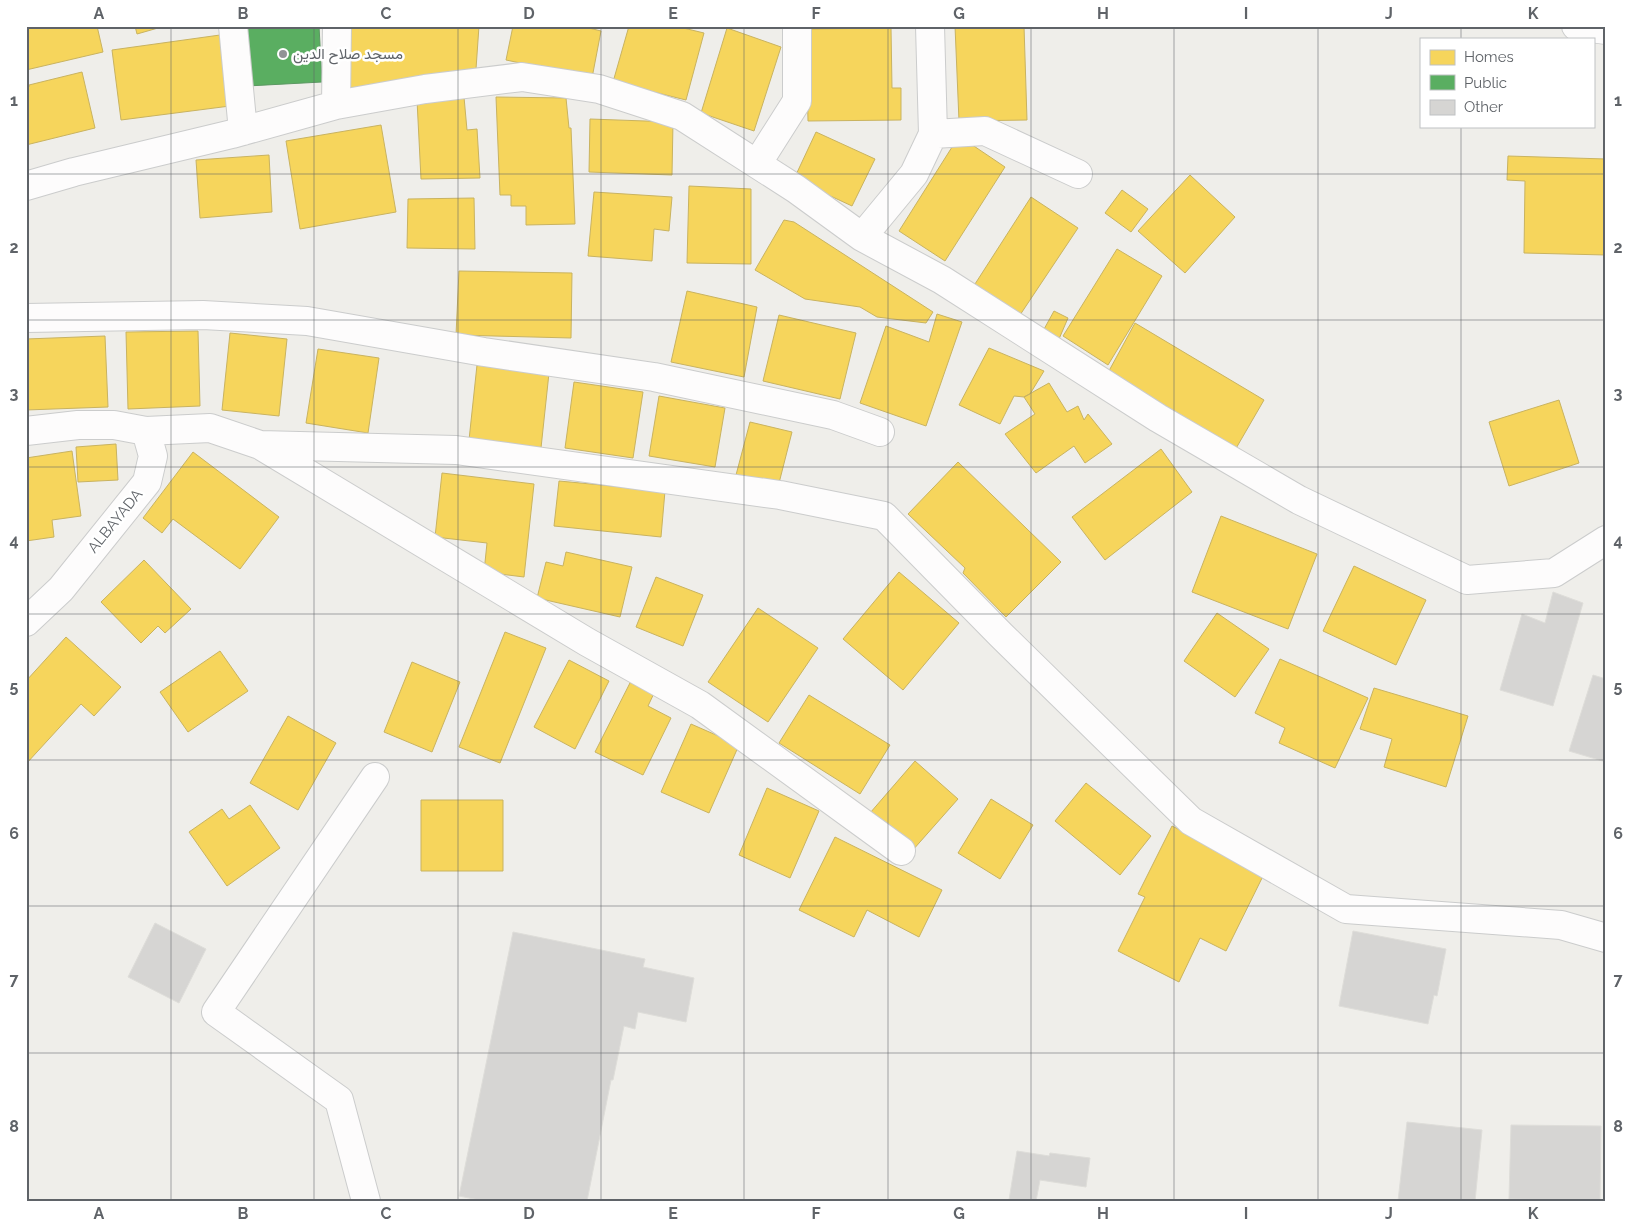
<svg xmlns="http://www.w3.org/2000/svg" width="1632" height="1227" viewBox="0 0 1632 1227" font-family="Raleway,Vazirmatn,sans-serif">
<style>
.homes{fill:#f6d55c;stroke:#c9b360}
.public{fill:#5aae61;stroke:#5c9863}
.building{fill:#d6d5d3;stroke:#deddd9}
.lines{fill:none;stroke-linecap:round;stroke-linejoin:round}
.minor-casing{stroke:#cbcccc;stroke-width:30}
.minor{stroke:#fdfcfc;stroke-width:28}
.grid{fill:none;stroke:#5f6368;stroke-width:1;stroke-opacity:0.55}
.poi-dot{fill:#919496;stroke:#fff;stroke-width:2}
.labels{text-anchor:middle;stroke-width:5;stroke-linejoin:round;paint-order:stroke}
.poi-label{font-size:15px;fill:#5f6368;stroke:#fff;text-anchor:start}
.street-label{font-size:15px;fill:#5f6368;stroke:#fff}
.neatline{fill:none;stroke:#5f6368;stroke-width:2}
.grid-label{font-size:16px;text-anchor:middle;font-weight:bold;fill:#5f6368}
</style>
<rect width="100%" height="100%" fill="#efeeea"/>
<path class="homes" d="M26 26H97L103 52 26 70Z
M135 26H165L137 34Z
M347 26H479L476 69 347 90Z
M513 26H581L601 31 592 78 506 60Z
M629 26H675L704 33 686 100 613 82Z
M955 26H1024L1027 120 959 121Z
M727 28 781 47 754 131 701 113Z
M891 28 892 88H901V120L808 121 806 29Z
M220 35 230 106 121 120 112 50Z
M1606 54V109H1605Z
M82 72 95 128 26 145V88L29 87V85Z
M464 97 467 130 477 129 480 178 421 179 417 100Z
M496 97 566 98 569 128H571L575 224 526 225V206H511V195H500Z
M590 119 673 122 672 175 589 172Z
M381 125 396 212 300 229 286 141Z
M816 132 875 159 852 206 794 179Z
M959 136 1005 167 945 261 899 231Z
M269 155 272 212 200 218 196 160Z
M1508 156 1606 159V255L1524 253 1525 181 1507 180Z
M1190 175 1235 217 1185 273 1138 231Z
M689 186 751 189V264L687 263Z
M1122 190 1148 209 1131 232 1105 213Z
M594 192 672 197 669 231 654 229 652 261 588 256Z
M1031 197 1078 228 1020 315 975 284Z
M474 198 475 249 407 248 408 199Z
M784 220 794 222 933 312 926 323 877 317 860 307 805 299 755 270Z
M1117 249 1162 276 1108 365 1063 336Z
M459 271 572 273 571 338 456 335Z
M687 291 757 307 744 377 671 362Z
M1054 311 1068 318 1059 339 1043 331Z
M937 314 962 322 926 426 860 403 886 326 929 342Z
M779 315 856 333 840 399 763 381Z
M1135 323 1264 400 1231 457 1104 380Z
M198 331 200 406 128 409 126 332Z
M230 333 287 339 279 416 222 410Z
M105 336 108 407 26 410V339Z
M989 348 1044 371 1030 394 1024 397 1014 396 1000 424 959 405Z
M318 349 379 358 368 433 306 423Z
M477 365 549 373 541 448 469 440Z
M574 382 643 392 633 458 565 448Z
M1049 383 1067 412 1078 406 1084 420 1088 414 1112 444 1085 463 1074 446 1036 473 1005 434 1035 414 1024 397Z
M659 396 725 408 715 467 649 456Z
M1559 400 1579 463 1509 486 1489 422Z
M750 422 792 432 778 487 736 475Z
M116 444 118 480 78 482 76 447Z
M1161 449 1192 492 1105 560 1072 517Z
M72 451 81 516 52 520 54 537 26 541V458Z
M193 452 279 517 240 569 173 519 162 533 143 518Z
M958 462 1061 562 1006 617 963 573 965 568 908 514Z
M442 473 534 484 524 577 484 572 487 543 435 537Z
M559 481 665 491 661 537 554 526Z
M1221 516 1317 554 1288 629 1192 592Z
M566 552 632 567 620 617 537 598 546 562 563 566Z
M144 560 191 609 165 633 158 626 141 643 101 602Z
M1354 566 1426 600 1396 665 1323 631Z
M899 572 959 623 903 690 843 639Z
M656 577 703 595 683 646 636 627Z
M758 608 818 648 768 722 708 682Z
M1217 613 1269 649 1235 697 1184 661Z
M505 632 546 648 500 763 459 747Z
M66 637 121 687 94 716 81 704 26 764V681Z
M220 651 248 691 188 732 160 692Z
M1280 659 1368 698 1335 768 1279 743 1285 728 1255 713Z
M569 660 609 681 575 749 534 727Z
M412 662 460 682 432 752 384 732Z
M633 677 656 689 648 706 671 718 643 775 595 752Z
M1374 688 1468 716 1446 787 1384 767 1392 739 1360 729Z
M809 695 890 745 860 794 779 743Z
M288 716 336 743 298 810 250 783Z
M691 724 739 745 709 813 661 792Z
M915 761 958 799 912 851 870 813Z
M1086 783 1151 836 1120 875 1055 821Z
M767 788 819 811 790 878 739 855Z
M991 799 1033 825 1000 879 958 853Z
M421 800H503V871H421Z
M250 805 280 848 227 886 189 832 222 809 229 819Z
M1172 826 1265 872 1226 951 1200 938 1179 982 1118 951 1145 897 1138 894Z
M835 837 942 890 919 937 867 910 854 937 799 910Z"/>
<path class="public" d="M243 26H319L322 82 247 86Z"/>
<path class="building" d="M1553 592 1583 603 1553 706 1500 690 1522 614 1545 623Z
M1593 675 1606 679V762L1569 751Z
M155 923 206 949 179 1003 128 977Z
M1353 931 1446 949 1437 996 1434 995 1428 1024 1339 1006Z
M513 932 645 959 643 967 694 978 686 1022 638 1012 635 1029 624 1026 613 1080H611L587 1201H484L459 1196Z
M1407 1122 1482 1130 1475 1201H1398Z
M1511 1125 1601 1126 1600 1201 1509 1199Z
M1017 1151 1049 1156 1050 1153 1090 1158 1086 1187 1040 1180 1036 1201 1009 1200Z"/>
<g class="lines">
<defs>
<path id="minor" d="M233 26 243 131
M1576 26 1606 30
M336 105 337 26
M933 134 985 131 1078 174
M757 164 797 101V26
M26 186 74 172 232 134 336 105 425 89 522 77 599 89 682 116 796 189 862 237 942 280 1158 418 1299 500 1467 580 1554 573 1606 540
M862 237 914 174 933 134 930 26
M26 318 203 315 307 321 484 352 654 377 833 415 880 432
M26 431 78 425H114L146 431 153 456 147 482 61 589 26 622
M146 431 210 428 260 445 587 642 700 705 901 851
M260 445 456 450 780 495 884 516 1001 635 1191 821 1346 909 1561 925 1606 938
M366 1201 339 1100 216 1012 375 777"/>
</defs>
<use href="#minor" class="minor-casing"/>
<use href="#minor" class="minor"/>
</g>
<path class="grid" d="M171 26V1201M314 26V1201M458 26V1201M601 26V1201M744 26V1201M888 26V1201M1031 26V1201M1174 26V1201M1318 26V1201M1461 26V39M1461 126V1201M26 174H1606M26 320H1606M26 467H1606M26 614H1606M26 760H1606M26 906H1606M26 1053H1606"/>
<circle class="poi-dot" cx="283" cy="54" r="5"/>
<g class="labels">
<g class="poi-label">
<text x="293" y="59">مسجد صلاح الدين</text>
</g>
<g class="street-label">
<text transform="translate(115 521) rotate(-51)" y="5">ALBAYADA</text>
</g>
</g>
<rect width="1632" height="1227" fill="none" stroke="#ffffff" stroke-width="55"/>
<rect x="1420" y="38" width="175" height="90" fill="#ffffff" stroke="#bfc1c3"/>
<rect x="1430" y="50" width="25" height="15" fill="#f6d55c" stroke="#bfc1c3"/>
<text x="1464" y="62" font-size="15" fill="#5f6368">Homes</text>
<rect x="1430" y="75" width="25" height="15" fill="#5aae61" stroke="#bfc1c3"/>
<text x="1464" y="88" font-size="15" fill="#5f6368">Public</text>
<rect x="1430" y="100" width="25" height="15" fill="#d6d5d3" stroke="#bfc1c3"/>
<text x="1464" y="112" font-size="15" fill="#5f6368">Other</text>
<rect x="28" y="28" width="1576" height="1172" class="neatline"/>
<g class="grid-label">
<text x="99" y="19">A</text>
<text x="243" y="19">B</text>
<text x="386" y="19">C</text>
<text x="529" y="19">D</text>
<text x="673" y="19">E</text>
<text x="816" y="19">F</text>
<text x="959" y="19">G</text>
<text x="1103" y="19">H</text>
<text x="1246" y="19">I</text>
<text x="1389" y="19">J</text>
<text x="1533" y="19">K</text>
<text x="14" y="106">1</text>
<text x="1618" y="106">1</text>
<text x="14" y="253">2</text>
<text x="1618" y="253">2</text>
<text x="14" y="399">3</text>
<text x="1618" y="399">3</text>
<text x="14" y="546">4</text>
<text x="1618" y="546">4</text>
<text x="14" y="692">5</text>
<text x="1618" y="692">5</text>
<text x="14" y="839">6</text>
<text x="1618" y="839">6</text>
<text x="14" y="985">7</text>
<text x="1618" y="985">7</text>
<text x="14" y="1132">8</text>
<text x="1618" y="1132">8</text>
<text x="99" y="1219">A</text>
<text x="243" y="1219">B</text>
<text x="386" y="1219">C</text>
<text x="529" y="1219">D</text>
<text x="673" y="1219">E</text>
<text x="816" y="1219">F</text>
<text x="959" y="1219">G</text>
<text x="1103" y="1219">H</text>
<text x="1246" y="1219">I</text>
<text x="1389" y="1219">J</text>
<text x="1533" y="1219">K</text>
</g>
</svg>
